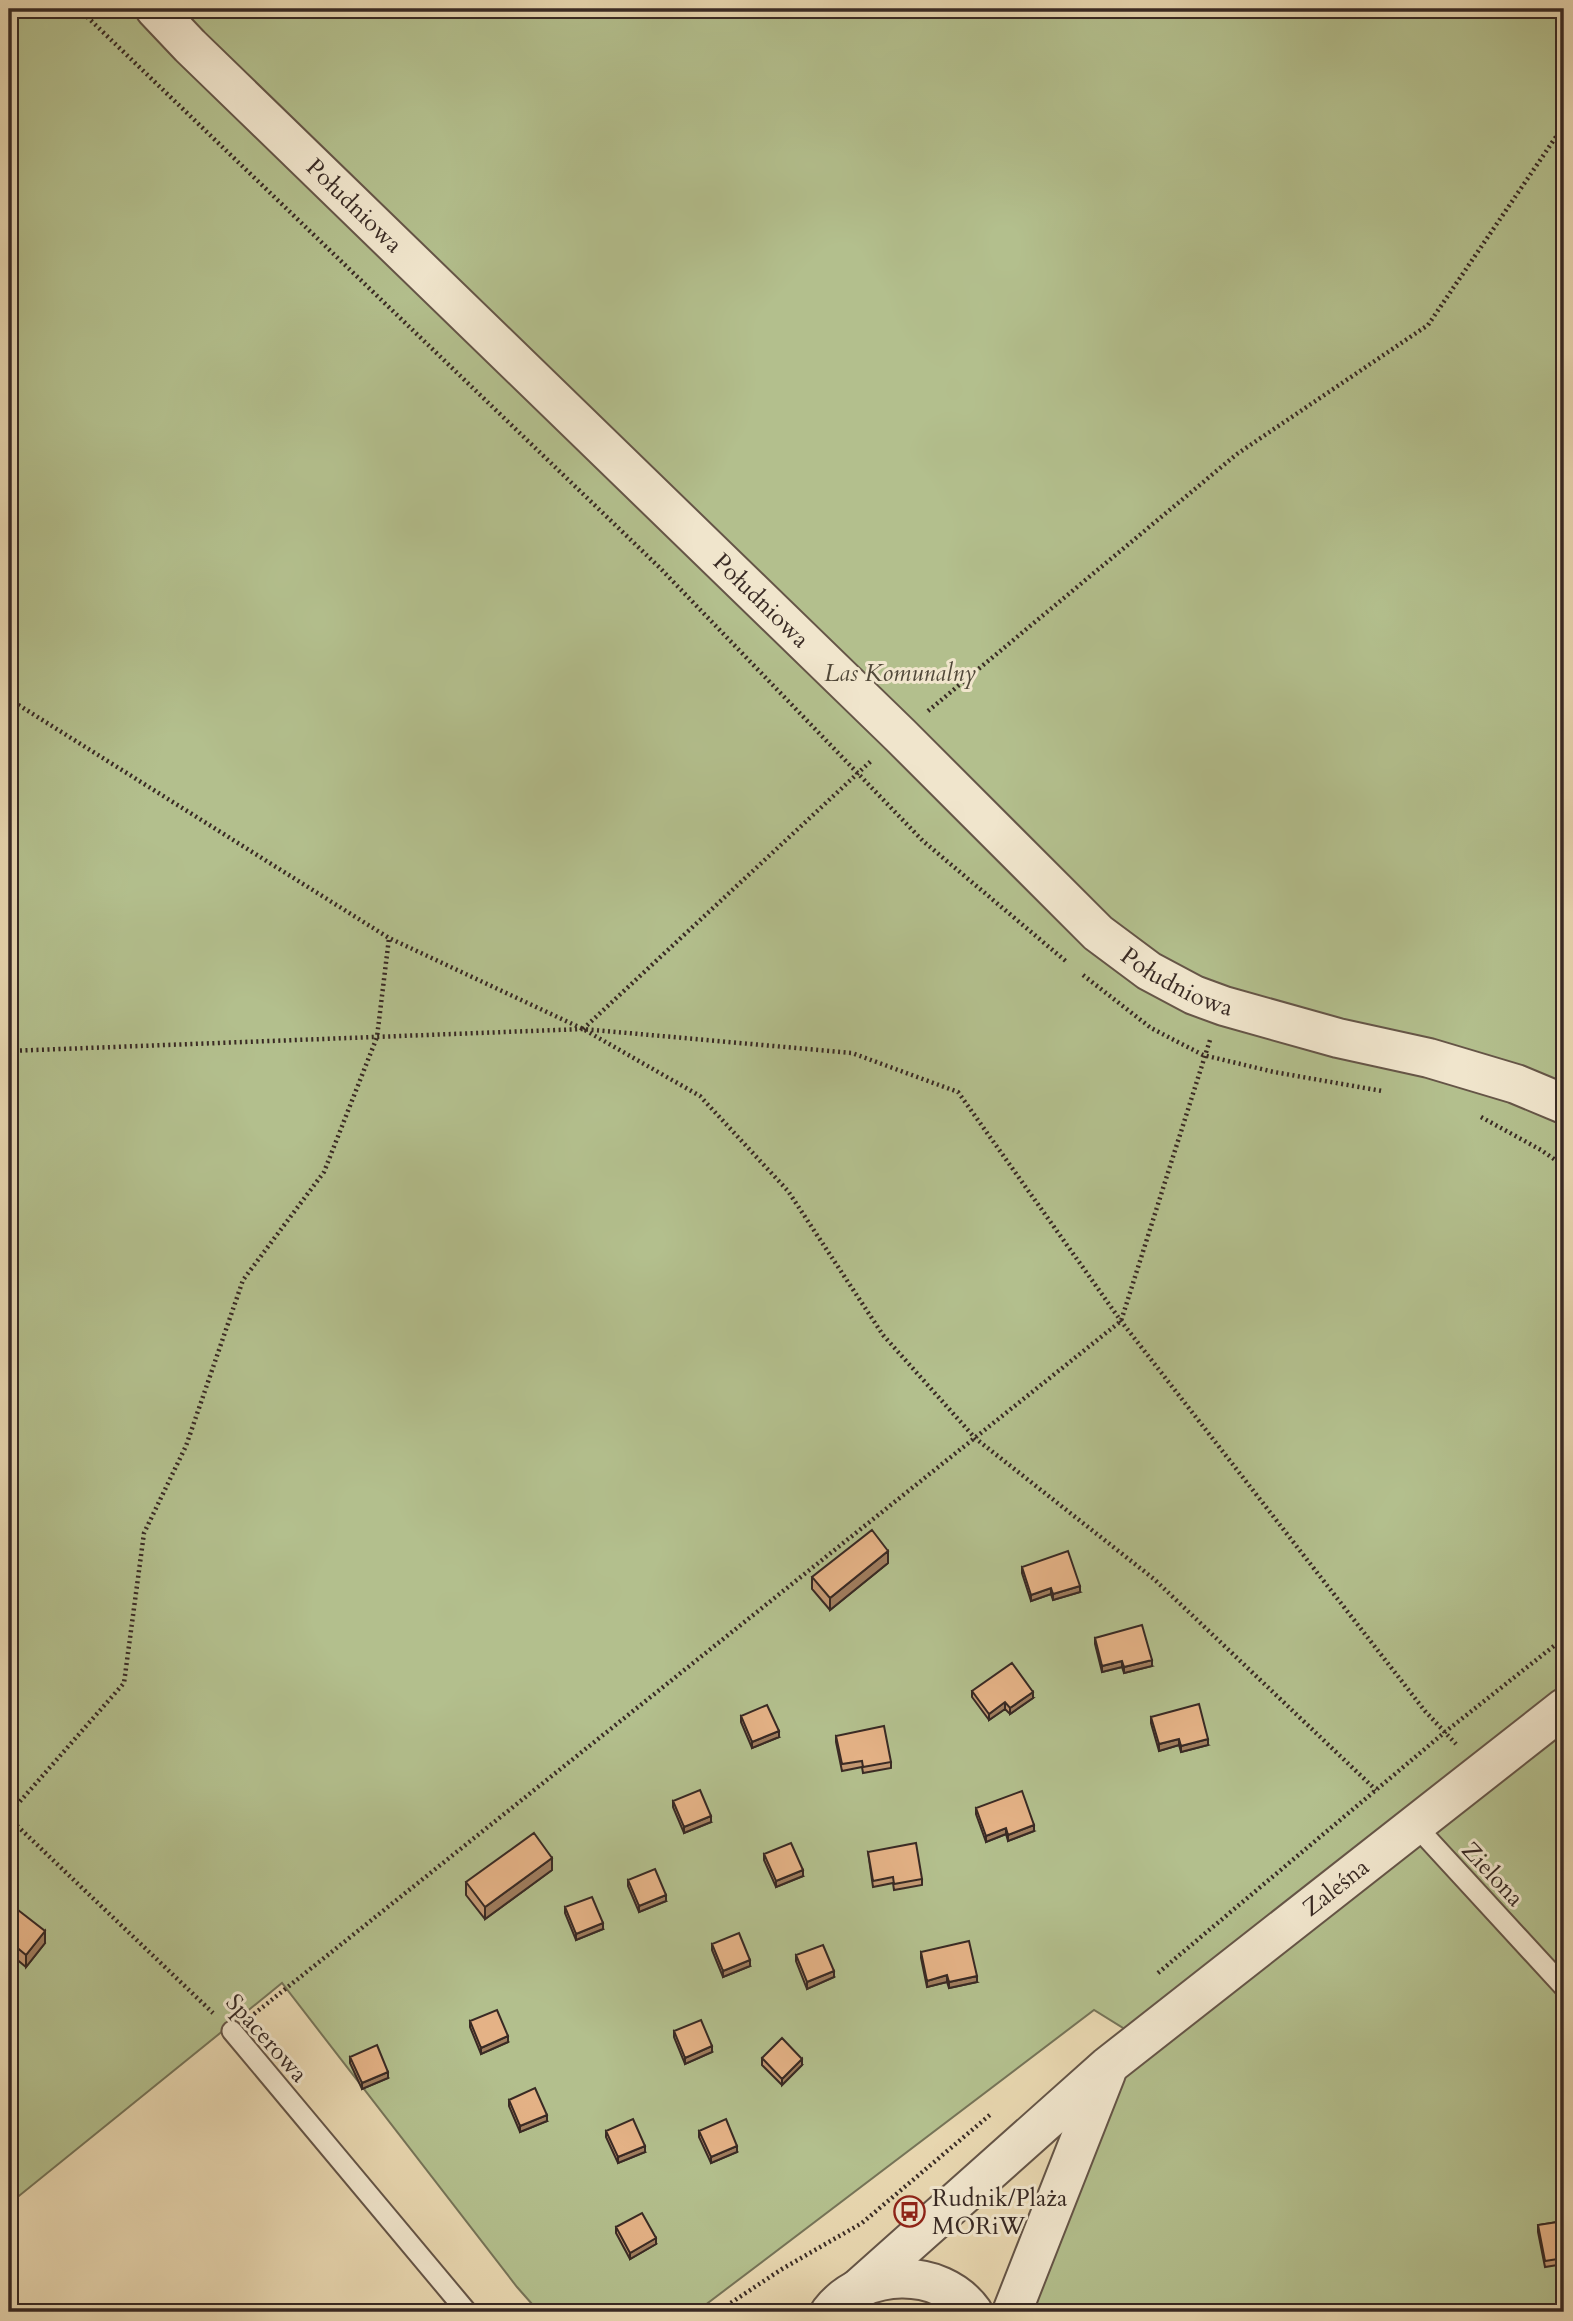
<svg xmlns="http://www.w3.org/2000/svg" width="1573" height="2321" viewBox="0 0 1573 2321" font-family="Cardo,serif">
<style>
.green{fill:#b3bf8d;stroke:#767458;stroke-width:2}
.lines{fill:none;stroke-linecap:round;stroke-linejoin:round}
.service-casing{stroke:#655547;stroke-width:23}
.minor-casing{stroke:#655547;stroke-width:42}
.path{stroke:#392a24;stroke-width:4.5;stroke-dasharray:2 3.5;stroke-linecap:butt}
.service{stroke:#f0e5cc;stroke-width:19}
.minor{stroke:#f0e5cc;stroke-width:38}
.wall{fill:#c49973;stroke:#392a24;stroke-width:2}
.shaded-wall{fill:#a07d5e;stroke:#392a24;stroke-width:2}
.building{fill:#e4b286;stroke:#392a24;stroke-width:2}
.labels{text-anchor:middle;stroke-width:6;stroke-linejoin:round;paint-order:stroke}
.street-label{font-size:24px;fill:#392a24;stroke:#f0e5cc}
.park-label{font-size:24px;font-style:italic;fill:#514839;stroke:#f0e5cc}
.poi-label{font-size:24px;fill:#392a24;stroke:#f0e5cc;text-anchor:start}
</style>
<rect width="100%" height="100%" fill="#e8d7b0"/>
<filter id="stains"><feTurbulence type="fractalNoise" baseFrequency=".00286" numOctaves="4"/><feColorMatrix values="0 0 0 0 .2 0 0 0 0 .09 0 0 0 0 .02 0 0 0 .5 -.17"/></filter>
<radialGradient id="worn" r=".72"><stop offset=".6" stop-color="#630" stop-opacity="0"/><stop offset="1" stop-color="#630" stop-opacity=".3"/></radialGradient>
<path class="green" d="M9 9H1564V2312H1033L1136 2036 1094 2010 696 2312H539L517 2287 282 1983 9 2204Z"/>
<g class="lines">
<defs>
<path id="service" d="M1415 1825 1564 1987
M232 2031 467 2312"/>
<g id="minor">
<path id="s1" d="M155 9 190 46 900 735 1098 933 1149 971 1194 995 1224 1006 1338 1038 1429 1058 1516 1084 1564 1104"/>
<path id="s2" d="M859 2288 1108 2066 1564 1708"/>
<path d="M830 2312C863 2269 940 2266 973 2312"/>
<path d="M1012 2312 1106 2073"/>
</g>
</defs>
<use href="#service" class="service-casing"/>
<use href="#minor" class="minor-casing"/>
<path class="path" d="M79 9 660 568 923 841 1068 963
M9 699 389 938 583 1029 700 1096 788 1191 883 1335 975 1438 1154 1579 1376 1790
M928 711 1237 454 1428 325 1564 125
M1083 975 1151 1028 1203 1055 1274 1072 1382 1091
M583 1029 871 761
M9 1051 583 1029 852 1053 958 1092 1121 1321 1425 1711 1456 1744
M1481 1117 1541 1150 1564 1166
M9 1814 124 1683 144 1533 186 1446 243 1280 324 1172 377 1037 389 938
M9 1818 213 2013
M1158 1973 1445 1732 1564 1638
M254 2014 1121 1321 1210 1040
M717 2312 782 2269 862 2223 991 2114"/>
<use href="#service" class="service"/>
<use href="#minor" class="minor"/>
</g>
<path class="wall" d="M888 1563 830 1610 812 1589V1577Z
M1022 1567 1080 1592 1053 1600 1051 1594 1031 1601 1022 1573Z
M1095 1638 1152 1666 1124 1673 1122 1667 1102 1672 1095 1644Z
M972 1691 1033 1698 1010 1714 1005 1709 989 1720 972 1697Z
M741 1716 779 1737 752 1748 741 1722Z
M1151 1717 1208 1745 1181 1752 1179 1745 1159 1751 1151 1723Z
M836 1736 891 1762V1768L863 1773 862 1767 842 1771 836 1742Z
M673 1801 711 1822 684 1833 673 1807Z
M976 1808 1034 1831 1008 1841 1006 1834 986 1842 976 1814Z
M868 1852 922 1879V1885L894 1890 893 1883 873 1887Z
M764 1854 803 1876 776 1887 764 1860Z
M552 1870 485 1919 466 1895V1882Z
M628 1880 666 1901 639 1912 628 1886Z
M9 1903 45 1943 26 1967 9 1953Z
M565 1907 603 1929 576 1940 565 1913Z
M712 1944 750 1966 723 1977 712 1950Z
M921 1952 977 1982 949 1988 947 1982 927 1987 921 1958Z
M796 1955 834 1977 807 1989 796 1961Z
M470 2021 508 2042 481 2054 470 2027Z
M674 2031 712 2052 685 2064 674 2037Z
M350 2057 388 2078 362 2089 350 2063Z
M762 2058 802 2065 782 2085 762 2065Z
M509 2100 547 2121 520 2132 509 2106Z
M606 2131 645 2152 618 2163 606 2137Z
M699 2131 737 2152 711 2163 699 2137Z
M1564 2221V2264L1545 2267 1538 2232V2225Z
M616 2227 656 2244 630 2259 616 2233Z"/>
<path class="shaded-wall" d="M888 1551V1563L830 1610V1598Z
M1080 1586V1592L1053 1600V1594Z
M1051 1588V1594L1031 1601V1595Z
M1152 1660V1666L1124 1673V1667Z
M1122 1661V1667L1102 1672V1666Z
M1033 1692V1698L1010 1714V1708Z
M1005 1702V1709L989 1720V1714Z
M779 1731V1737L752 1748V1742Z
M1179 1739V1745L1159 1751V1744Z
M1208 1739V1745L1181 1752V1746Z
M711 1816V1822L684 1833V1827Z
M1034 1825V1831L1008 1841V1835Z
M1006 1828V1834L986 1842V1836Z
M552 1858V1870L485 1919V1907Z
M803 1870V1876L776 1887V1881Z
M666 1895V1901L639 1912V1906Z
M603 1923V1929L576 1940V1934Z
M45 1931V1943L26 1967V1955Z
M750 1960V1966L723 1977V1971Z
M834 1971V1977L807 1989V1982Z
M947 1975V1982L927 1987V1981Z
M977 1976V1982L949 1988V1982Z
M508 2036V2042L481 2054V2048Z
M712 2046V2052L685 2064V2058Z
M802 2059V2065L782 2085V2079Z
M388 2072V2078L362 2089V2083Z
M14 2084V2091L9 2092V2086Z
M547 2115V2121L520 2132V2126Z
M645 2146V2152L618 2163V2157Z
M737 2146V2152L711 2163V2157Z
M656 2238V2244L630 2259V2253Z"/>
<path class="building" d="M872 1530 888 1551 830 1598 812 1577Z
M1068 1551 1080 1586 1053 1594 1051 1588 1031 1595 1022 1567Z
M1142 1625 1152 1660 1124 1667 1122 1661 1102 1666 1095 1638Z
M1012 1663 1033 1692 1010 1708 1005 1702 989 1714 972 1691Z
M1199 1704 1208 1739 1181 1746 1179 1739 1159 1744 1151 1717Z
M767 1705 779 1731 752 1742 741 1716Z
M884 1726 891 1762 863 1767 862 1761 842 1764 836 1736Z
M700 1790 711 1816 684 1827 673 1801Z
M1022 1791 1034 1825 1008 1835 1006 1828 986 1836 976 1808Z
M534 1833 552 1858 485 1907 466 1882Z
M791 1843 803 1870 776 1881 764 1854Z
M916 1843 922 1879 894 1884 893 1877 873 1881 868 1852Z
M655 1869 666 1895 639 1906 628 1880Z
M592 1897 603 1923 576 1934 565 1907Z
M9 1903 45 1931 26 1955 9 1941Z
M739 1933 750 1960 723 1971 712 1944Z
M969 1941 977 1976 949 1982 947 1975 927 1981 921 1952Z
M823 1945 834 1971 807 1982 796 1955Z
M497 2010 508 2036 481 2048 470 2021Z
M701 2020 712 2046 685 2058 674 2031Z
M782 2038 802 2059 782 2079 762 2058Z
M377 2045 388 2072 362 2083 350 2057Z
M9 2066 14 2084 9 2086Z
M1562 2070H1564V2099Z
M535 2088 547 2115 520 2126 509 2100Z
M633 2119 645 2146 618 2157 606 2131Z
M726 2119 737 2146 711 2157 699 2131Z
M642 2213 656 2238 630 2253 616 2227Z
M1564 2221V2258L1545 2261 1538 2225Z"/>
<defs>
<symbol id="bus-ring" viewBox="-11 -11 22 22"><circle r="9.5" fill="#f0e5cc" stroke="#8f2418" stroke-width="1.5"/><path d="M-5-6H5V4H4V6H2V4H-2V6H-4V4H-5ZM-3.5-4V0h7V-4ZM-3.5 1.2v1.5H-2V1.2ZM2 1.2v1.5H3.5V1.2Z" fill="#8f2418"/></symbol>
</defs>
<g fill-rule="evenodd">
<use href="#bus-ring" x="892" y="2194" width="35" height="35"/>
</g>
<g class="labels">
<g class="street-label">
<text dy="8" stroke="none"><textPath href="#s1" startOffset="280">Południowa</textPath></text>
<text dy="8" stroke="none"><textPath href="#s1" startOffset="847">Południowa</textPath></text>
<text dy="8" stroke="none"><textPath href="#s1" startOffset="1414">Południowa</textPath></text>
<text transform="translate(1493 1874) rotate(47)" y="8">Zielona</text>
<text dy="8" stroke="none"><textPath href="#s2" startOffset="623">Zaleśna</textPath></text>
<text transform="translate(267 2038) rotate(48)" y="8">Spacerowa</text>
</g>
<g class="park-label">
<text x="900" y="681">Las Komunalny</text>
</g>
<g class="poi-label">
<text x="932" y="2206">Rudnik/Plaża<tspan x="932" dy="28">MORiW</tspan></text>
</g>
</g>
<rect width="1573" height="2321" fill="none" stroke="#e8d7b0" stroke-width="35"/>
<rect x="10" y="10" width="1552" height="2300" fill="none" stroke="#392a24" stroke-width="3.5"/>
<rect x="18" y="18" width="1538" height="2286" fill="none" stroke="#392a24" stroke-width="2"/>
<rect width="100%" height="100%" filter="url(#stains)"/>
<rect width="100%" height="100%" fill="url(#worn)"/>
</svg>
